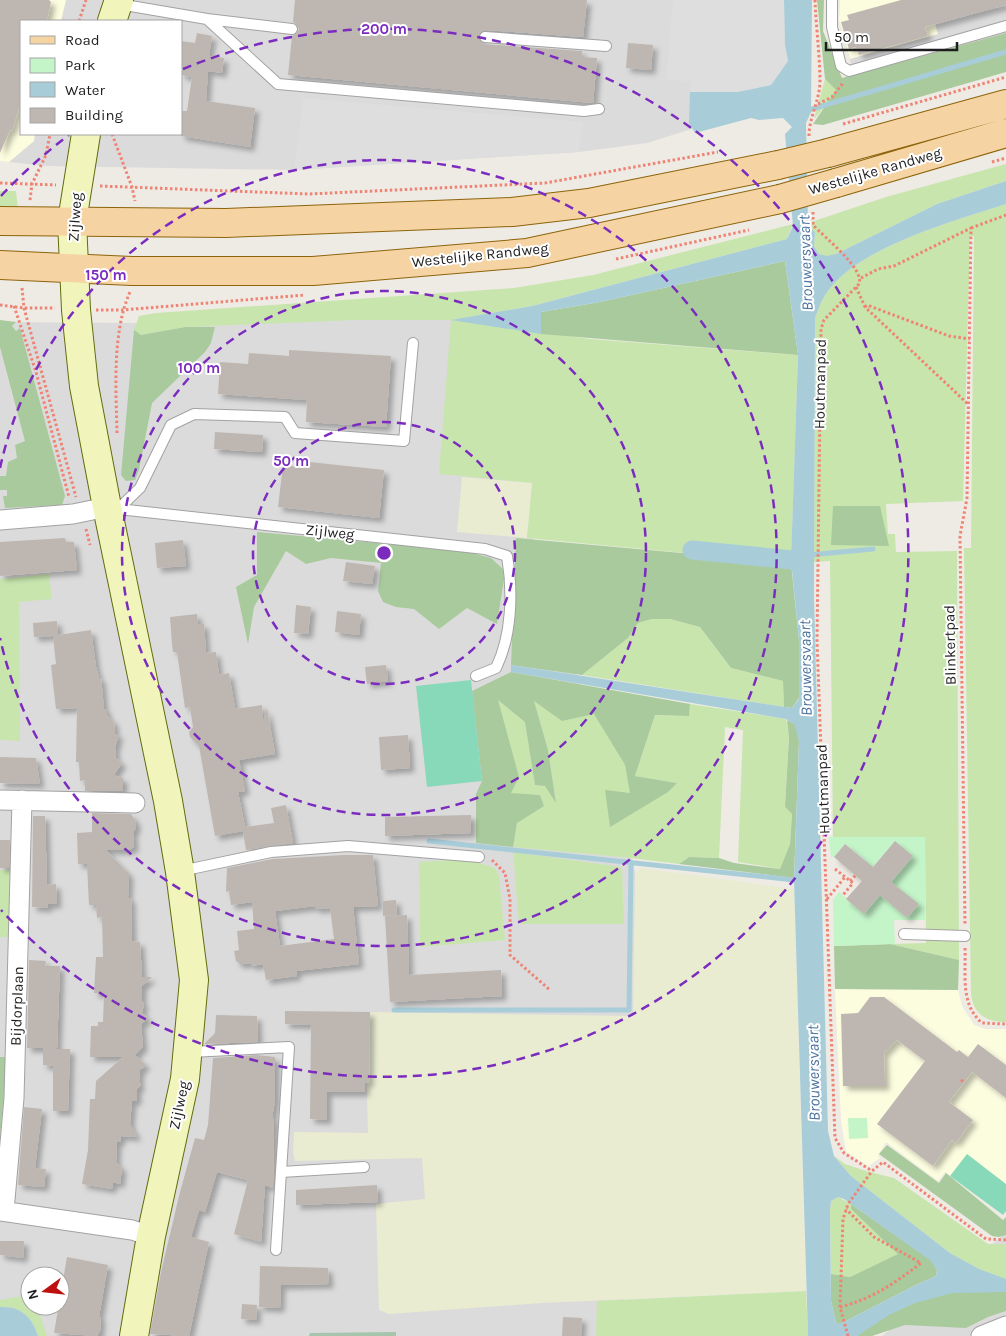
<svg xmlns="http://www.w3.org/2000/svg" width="1006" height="1336" viewBox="0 0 1006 1336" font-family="Karla,sans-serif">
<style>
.residential{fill:#dcdbdb;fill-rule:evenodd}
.education{fill:#fcfddf}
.farmland{fill:#e9ecd1}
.grass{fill:#c8e5ae}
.forest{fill:#a9ca9c}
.cemetery{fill:#a7c5ac}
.park{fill:#c4f5c9}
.pitch{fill:#88d8ba}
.parking{fill:#dedede}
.water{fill:#a8cdd9;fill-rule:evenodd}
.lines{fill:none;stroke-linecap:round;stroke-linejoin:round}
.stream{stroke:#a8cdd9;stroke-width:5}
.canal{stroke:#a8cdd9;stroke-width:19}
.building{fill:#beb7b1;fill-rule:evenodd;filter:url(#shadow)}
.lane-casing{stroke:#a2a2a2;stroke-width:12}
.street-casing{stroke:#a2a2a2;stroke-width:21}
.secondary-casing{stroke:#616d0d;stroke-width:30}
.primary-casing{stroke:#8d640b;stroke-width:30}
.path{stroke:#ef8374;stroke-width:3;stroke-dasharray:2.5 2.5;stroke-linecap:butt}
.lane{stroke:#fff;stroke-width:10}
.street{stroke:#fff;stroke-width:19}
.secondary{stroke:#f1f5bc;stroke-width:28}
.primary{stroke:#f5d3a3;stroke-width:28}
.primary-bridge-casing{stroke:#8d640b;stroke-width:30;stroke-linecap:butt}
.primary-bridge{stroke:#f5d3a3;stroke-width:28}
.ring{fill:none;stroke:#7b2cbf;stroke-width:2.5;stroke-dasharray:9 6}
.labels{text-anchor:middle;stroke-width:4;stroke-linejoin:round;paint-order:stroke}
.street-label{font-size:15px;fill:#1e1e1e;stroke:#fff}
.water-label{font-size:16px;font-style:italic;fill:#4e759f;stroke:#fff}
.centre{fill:#7b2cbf;stroke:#fff;stroke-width:2.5}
.ring-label{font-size:15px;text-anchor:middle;font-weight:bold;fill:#7b2cbf;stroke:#fff;stroke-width:4;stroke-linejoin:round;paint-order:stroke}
</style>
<defs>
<filter id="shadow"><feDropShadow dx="4.5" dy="4.5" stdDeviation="2.5" flood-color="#0004"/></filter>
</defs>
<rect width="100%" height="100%" fill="#eeebe4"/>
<path class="residential" d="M0 0H745L749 111 647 143 579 152 294 170 47 166 0 161ZM21 21H181V134H21Z
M840 0H1006V33L854 75 839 20Z
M458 306 620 808 642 902 622 1336H0V322L135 323ZM30 1276H60V1306H30Z
M1006 1233V1336H882L989 1247Z"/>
<path class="education" d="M0 0H66L61 21H21V134H35L34 141 9 162 0 161Z
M840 0H928L938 34 850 59 839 20Z
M835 989 958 990 962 1006 974 1025 985 1029H1006V1211L1003 1215 945 1172 938 1181 886 1142 878 1155 880 1158 870 1165V1167L846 1152 841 1120Z"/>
<path class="farmland" d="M462 477 532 483 527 538 457 532Z
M641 868 794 889 806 1291 542 1303 389 1314 379 1310 376 1204 425 1199 422 1158 295 1161 293 1153 294 1132 368 1133 365 1012 633 1016 635 874Z"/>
<path class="grass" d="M825 79 836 90 831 99 814 119Z
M1006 164V181L937 204 836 254 827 257 819 254 814 246 815 234 808 223 886 197Z
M0 191H16L18 210H0Z
M1006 204V1022C986 1022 973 1014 971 993L964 548H971L974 236H970L963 501 886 504 888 534H895L896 552 957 551 959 960 890 944 926 943 925 837H833L830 561 814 562 815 318C818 311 820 303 824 297 852 248 955 221 1006 204Z
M793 224 787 239 532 306 453 320 590 339 798 355 791 563 527 538 532 483 439 474 451 320H355L186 327 141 335 134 330 139 316 156 313 514 288 593 275Z
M49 574 52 599 19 602 20 741 0 740V579Z
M652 619H670L700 627 731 668 783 681 784 707 582 675 628 638 638 623Z
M497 699 525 722 535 785 545 786 556 801 548 750 534 701 562 721 594 713 625 765 631 793 610 827 677 783 635 776 655 715 689 716 690 704 786 719 789 735 785 807 792 814 790 844 780 869 738 862 743 730 725 727 719 858 689 857 679 864 622 857 513 847 517 823 540 795 511 794Z
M513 852 622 867 624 924H519Z
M453 860 476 862 495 868 499 876 505 940 420 947 419 862Z
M0 870H13L10 937H0Z
M834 1156 845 1164 866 1171 894 1178 988 1244H1006V1279L979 1269 950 1253 851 1176Z
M838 1197 851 1204V1209L899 1254 850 1277 831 1274 830 1211 831 1201Z
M806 1291 808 1336H596L597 1301Z
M23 1296 30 1299V1306H37L47 1336H38C32 1317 21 1306 0 1307V1300Z"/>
<path class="forest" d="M817 0H824L823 31 842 78 1006 33V72L823 125 813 124 836 90 825 79Z
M785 261 798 355 541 334V312L600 302Z
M0 320 16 322 12 326 16 331 20 328 65 496 62 505 5 508 3 496H7V490H0V476H6L8 462 17 458 15 445 25 441 0 347Z
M186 327H215L211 343 205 352 152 403 139 470 135 480 126 481 121 475 134 330 141 335Z
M833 506H880L889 546 831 545Z
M257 532 464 551 491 558 503 569 504 579 497 624 467 608 439 629 414 609 396 607 383 602 378 591 381 563 331 558 306 564 286 551 254 607 248 644 236 587 257 575Z
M516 538 791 563 799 640V698L792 708 784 707 783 681 731 668 700 627 670 619H652L638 623 628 638 582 675 511 665Z
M511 672 690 704 689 716 655 715 635 776 677 783 668 792 610 827 605 790 630 793 625 765 594 714 562 721 534 701 548 750 556 803 545 786 535 785 525 722 498 700 519 777 511 793 540 795 544 806 517 823 513 847 476 843V794L482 781 472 691Z
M787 720 796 725 799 741 794 878 679 864 689 857 719 858 734 863 780 869 790 844 792 814 785 807 789 737Z
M890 944 959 960 958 990 835 989 834 946Z
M0 1057H7L0 1137Z
M887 1145 939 1183 946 1173 1003 1220 1006 1217V1235L999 1237 992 1236 879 1154Z
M851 1204 931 1260 937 1270 936 1276 918 1284 842 1323H836L831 1301V1274L850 1277 898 1254 851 1209Z
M986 1292H1006V1311L988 1317 966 1328 905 1325 872 1336H857C880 1314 920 1298 951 1293 962 1291 975 1292 986 1292Z"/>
<path class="cemetery" d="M396 1332V1336H309L310 1333Z"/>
<path class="park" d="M829 837H925V920H894L895 944 834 946 833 900 839 892 864 913 895 841 871 869 863 858 845 844 834 857H831Z
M848 1118H867L868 1138 849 1139Z"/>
<path class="pitch" d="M471 680 482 781 427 787 416 686Z
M967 1154 1006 1184V1211L1003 1215 950 1176Z"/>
<path class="parking" d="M673 0H784L785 45 788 61 771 85 738 92H690L691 82 666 79Z
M303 98 583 122 579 152 294 170Z"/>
<path class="water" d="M784 0H812L811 112 806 123 808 223 815 233 814 246 819 254 827 256 836 254 937 204 1006 181V204C955 221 852 248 824 297 820 303 818 311 815 318L814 597 828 1131 834 1156 851 1176 950 1253 979 1269 1006 1279V1292L952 1293 915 1303 889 1315 857 1336H808L794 880 799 741 795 725 786 719 511 672V665L792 708 799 699V640L791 560 798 355 785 261 600 302 541 312V334L451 320 532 306 787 239 793 226 785 134 792 127 783 118 759 120 751 118 695 133 689 123 690 92H738L771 85 788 61 785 45ZM838 1197 844 1199 931 1261 937 1270 936 1276 918 1284 842 1323H836L831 1301 830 1211 831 1201Z
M0 1307C21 1306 32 1317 38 1336H0Z"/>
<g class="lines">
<path class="stream" d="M805 111 1006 52
M809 555 873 549
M429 841 794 880
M394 1010H629L631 862"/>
<path class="canal" d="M692 550 803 561"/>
</g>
<path class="building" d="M0 0H49L51 2 47 21H21V102L12 131 10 130 0 153Z
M295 0H587L583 37 486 30 480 33 478 37 484 44 582 51V57L597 58 593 103 288 75 292 36 297 33 299 29 296 24 293 22Z
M901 0H1006V5L925 27 928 36 859 55 856 47 849 49 841 22 849 20 847 15Z
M197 33 212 36 209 56 224 58 222 73 208 71 206 101 255 108 250 147 181 136V111H187L192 77 181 75V41L195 43Z
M628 43 653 45 651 70 626 68Z
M289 350 391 356 386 427 306 422 307 400 218 394 220 362 248 364 249 353 289 356Z
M215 432 263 435 262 452 214 449Z
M300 461 384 470 379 518 278 507 283 465 299 467Z
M65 538 66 542H74L77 570 0 576V542Z
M183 540 186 566 157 568 155 543Z
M346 562 375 566 372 584 343 581Z
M296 605 311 607 308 634 294 633Z
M337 611 361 614 359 635 335 632Z
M197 614 198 624H204L206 653 216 652 219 675 229 673 235 709 262 705 263 722 267 708 275 754 239 760 245 791 238 792 245 827 274 823 271 808 286 805 293 843 246 850 243 831 215 836 199 746 190 737 189 732 193 727 190 707 185 708 177 652H173L172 644 170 617Z
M57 621 58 635 91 630 96 667 99 678H101L104 709H107V715L114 722 115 734H119L115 748 116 758 122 763 114 775 123 778V791H85V780L80 781 79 762H76L77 708 56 709 51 665 56 664 53 636 34 637 33 623Z
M386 665 388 681 367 684 365 667Z
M408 735 410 768 381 770 379 737Z
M0 757 36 758 40 784 0 783Z
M92 813 131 814 136 822V828L133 832 134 847 129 850H106L129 874 128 898H131L132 941 140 942 142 977H152L142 986V1001L144 1004 142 1013 148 1018 141 1024 143 1047 135 1055 146 1065 140 1070 139 1082 141 1085 137 1089V1101H132L130 1124 137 1137 121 1136 120 1142H117L116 1162 122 1168 120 1184 113 1182 112 1189 82 1184 88 1150 90 1099H95L96 1081 123 1057H90L91 1026H98V1022H103L104 994 94 993 96 957H103L102 917 97 918 96 905H89L87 864H78L77 833 92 832Z
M471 815V833L385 836V817Z
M33 816H45L47 885 56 884 57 904H48V908L32 907Z
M0 840H10L9 868H0Z
M895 841 913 856 891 882 919 904 907 918 880 895 864 914 846 899 862 881 834 857 845 844 873 867Z
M344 855H373L378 906 353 907 359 964 296 971 297 976 266 980 263 964 251 966V963L240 964 236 961 234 951 239 950 237 931 254 929 252 902 231 905 229 891 226 892 227 868 272 859ZM315 906V909L330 908 334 939 280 946 275 911Z
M396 900 397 915 383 916V901Z
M407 915 409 975 501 970 502 996 390 1002 385 916Z
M29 960 46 961 45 966H60L57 1049H70L68 1111H53V1066L43 1065V1048H27Z
M870 997H884L957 1052 959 1050 968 1057 978 1044 1006 1065V1098L972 1072 949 1102 973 1120 956 1143 952 1140 933 1166 877 1124 925 1061 897 1040 884 1053 885 1086H843L841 1014 858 1013Z
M285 1011 370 1012 369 1083H365V1092H327V1120L310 1119 311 1025 285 1024Z
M216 1015 257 1016 258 1042 204 1044 215 1033Z
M257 1055 275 1057V1100L272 1118H274L273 1188 265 1185 261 1242 234 1234 248 1180 217 1172 205 1212 199 1210 191 1237 209 1242 189 1336 150 1334 161 1272 180 1192 195 1138 204 1140 208 1125 213 1058Z
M24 1107 42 1109 35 1168 46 1169 44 1187 18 1185Z
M377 1185 378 1202 296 1205V1190Z
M0 1241H24L23 1258 0 1255Z
M67 1257 108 1265 99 1317H101L100 1331 97 1336 54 1333Z
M260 1266 328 1268 329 1284 281 1285 280 1308 259 1307Z
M242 1304 257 1305 256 1320 241 1319Z
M563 1317 582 1318 581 1336H562Z"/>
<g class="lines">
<defs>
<path id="lane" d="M832 0V27L841 66 849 71 1006 26
M119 4 207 19 292 29
M207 19 278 84 584 111 599 109
M485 37 606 46
M109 508 485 549 507 556C513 592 512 635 496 668L476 676
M118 509 140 488 171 425 194 414 285 417 295 433 404 441 413 343
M181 871 271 852 348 846 479 857
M904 934 965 936
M190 1052 289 1047 276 1250
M281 1172 364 1167"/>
<path id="street" d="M0 520 73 514 107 507
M0 800 135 803
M0 1211 132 1230 151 1236
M4 1211 14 1098 22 800
M981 1336 1006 1326"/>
<path id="secondary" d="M112 21 119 0
M86 134 72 221 76 310 84 386 107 507 168 801 180 872 194 980 185 1079 151 1236 134 1336"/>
<path id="primary" d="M828 153 1006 104
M836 183 1006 133
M0 221 226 223 512 212 589 203 778 165
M0 265 132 271H313L527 253 780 199"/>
</defs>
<use href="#lane" class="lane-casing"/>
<use href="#street" class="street-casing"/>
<use href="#secondary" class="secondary-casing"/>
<use href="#primary" class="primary-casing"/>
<path class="path" d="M79 21 86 0
M818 104 832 97 843 83
M843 124 1006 77
M112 134 132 187 135 201
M809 136C809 118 819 102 820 83 820 56 816 27 815 0
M992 162 1006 158
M0 183 56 185
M100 186 309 194 545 183 718 152
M30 200 32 184 46 155 50 134
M813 212V225C824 237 865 269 859 284L824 320 821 329 817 640 835 1138 844 1153 872 1171
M971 228 1006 215
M616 259 749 230
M861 278 878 269 894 266 971 228 967 498 960 536 965 925
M856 287 865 307 969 405
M22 288 24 308 76 497
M0 305 24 308H55
M14 306 36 372 69 497
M865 307 867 305 949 336 970 339
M96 310H122L305 295
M117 433C116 389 112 332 130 292
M86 529 90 545
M492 860 505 873 510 899V955L550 990
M835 869 853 883 843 895
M850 881 856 875
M827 899 845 877
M965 948C966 975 960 1004 982 1023L1006 1024
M961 1080 965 1083
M840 1307C872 1299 895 1283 921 1263L874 1237 846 1209
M848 1336 840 1307 843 1219 848 1204 872 1171 883 1162 986 1239 1006 1240"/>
<use href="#lane" class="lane"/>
<use href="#street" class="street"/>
<use href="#secondary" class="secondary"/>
<use href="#primary" class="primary"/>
<defs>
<path id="primary-bridge" d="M778 165 828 153
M780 199 836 183"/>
</defs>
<use href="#primary-bridge" class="primary-bridge-casing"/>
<use href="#primary-bridge" class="primary-bridge"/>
</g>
<g class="ring">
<circle cx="384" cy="553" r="131"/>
<circle cx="384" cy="553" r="262"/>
<path d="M0 468A393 393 0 1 1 0 638"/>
<path d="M1 196A524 524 0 0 1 69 135M183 69A524 524 0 1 1 1 910"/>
</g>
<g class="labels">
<g class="street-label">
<text transform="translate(875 171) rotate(-16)" y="5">Westelijke Randweg</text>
<text transform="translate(75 217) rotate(-86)" y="5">Zijlweg</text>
<text transform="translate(480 255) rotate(-6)" y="5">Westelijke Randweg</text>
<text transform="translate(820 384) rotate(-89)" y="5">Houtmanpad</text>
<text transform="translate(330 532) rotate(6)" y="5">Zijlweg</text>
<text transform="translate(950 645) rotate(-91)" y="5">Blinkertpad</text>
<text transform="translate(823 789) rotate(-92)" y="5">Houtmanpad</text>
<text transform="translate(17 1006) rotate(-88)" y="5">Bijdorplaan</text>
<text transform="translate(179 1105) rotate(-78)" y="5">Zijlweg</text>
</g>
<g class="water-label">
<text transform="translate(805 263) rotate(-92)" y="6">Brouwersvaart</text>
<text transform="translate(805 668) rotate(-91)" y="6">Brouwersvaart</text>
<text transform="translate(813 1073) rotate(-91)" y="6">Brouwersvaart</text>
</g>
</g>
<circle cx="384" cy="553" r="8" class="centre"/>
<g class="ring-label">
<text x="384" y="34">200 m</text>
<text x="106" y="280">150 m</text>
<text x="199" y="373">100 m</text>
<text x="291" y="466">50 m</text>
</g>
<rect x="20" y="20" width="162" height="115" fill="#ffffff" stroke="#a5a5a5"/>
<rect x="30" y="36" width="25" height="8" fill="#f5d3a3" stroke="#a5a5a5"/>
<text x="65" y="45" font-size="15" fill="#1e1e1e">Road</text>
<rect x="30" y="58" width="25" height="15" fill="#c4f5c9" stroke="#a5a5a5"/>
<text x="65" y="70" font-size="15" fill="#1e1e1e">Park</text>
<rect x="30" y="82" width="25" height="15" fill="#a8cdd9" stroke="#a5a5a5"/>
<text x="65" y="95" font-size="15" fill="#1e1e1e">Water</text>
<rect x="30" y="108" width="25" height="15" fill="#beb7b1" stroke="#a5a5a5"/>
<text x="65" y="120" font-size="15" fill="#1e1e1e">Building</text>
<g transform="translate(45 1291) rotate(255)"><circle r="24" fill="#ffffff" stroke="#a5a5a5"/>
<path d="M0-4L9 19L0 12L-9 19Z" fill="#bd110f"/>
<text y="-8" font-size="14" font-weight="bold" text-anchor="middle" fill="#1e1e1e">N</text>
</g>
<path d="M826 42v8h131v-8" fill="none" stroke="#1e1e1e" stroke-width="2.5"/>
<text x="834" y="42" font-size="15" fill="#1e1e1e" stroke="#ffffff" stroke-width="4" paint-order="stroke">50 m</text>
</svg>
